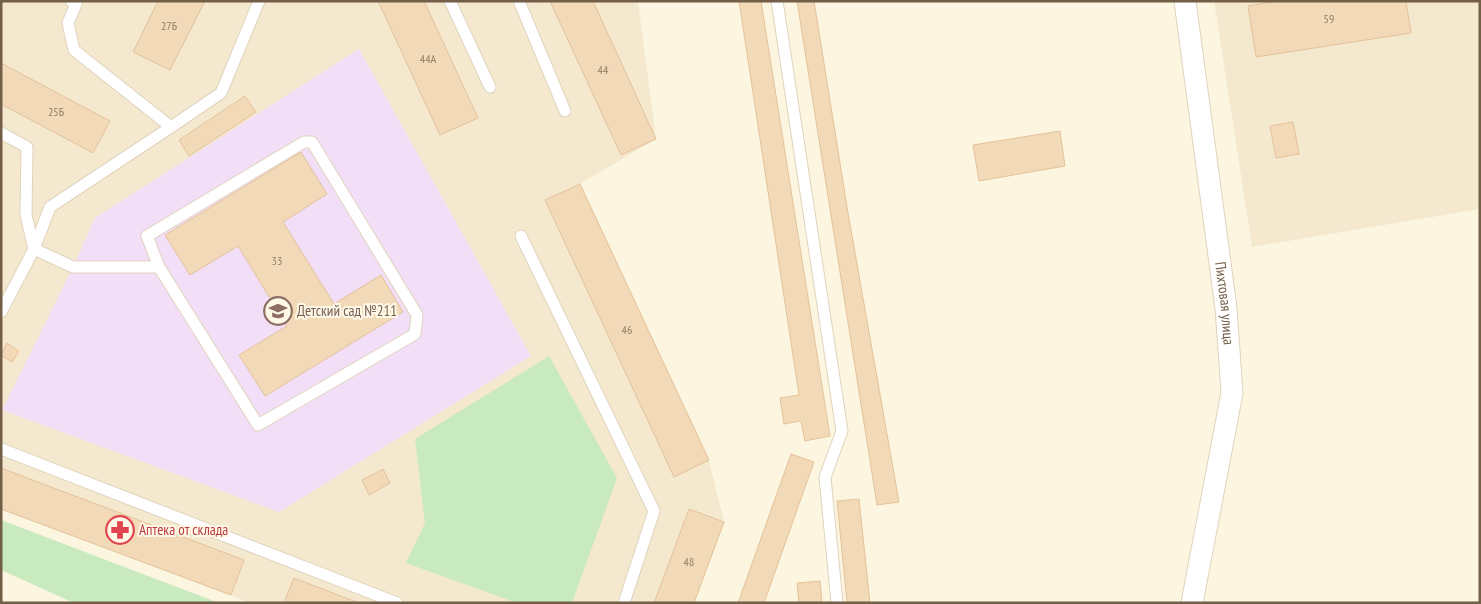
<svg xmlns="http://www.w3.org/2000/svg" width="1481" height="604" viewBox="0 0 1481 604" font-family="'PT Sans Narrow',sans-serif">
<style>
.residential{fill:#f4e9cf}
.education{fill:#f3def8}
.green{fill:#c9e9bf}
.building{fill:#f2d9b8;stroke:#e4c299}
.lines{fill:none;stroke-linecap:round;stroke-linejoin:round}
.lane-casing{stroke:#e0d3bd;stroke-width:13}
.street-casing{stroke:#e0d3bd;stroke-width:23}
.lane{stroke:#fff;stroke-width:11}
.street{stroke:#fff;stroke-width:21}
.labels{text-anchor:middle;stroke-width:4;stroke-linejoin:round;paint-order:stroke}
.number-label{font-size:12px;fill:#937d64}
.street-label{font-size:15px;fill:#735e48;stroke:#fff9e7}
.education-label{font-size:15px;fill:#785e54;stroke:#fff9e7;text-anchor:start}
.health-label{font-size:15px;fill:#be3a42;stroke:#fff9e7;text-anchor:start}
</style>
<rect width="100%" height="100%" fill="#fcf6e1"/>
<path class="residential" d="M1 1H638L656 139 580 184 709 460 724 522 694 603H251L1 509Z
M1214 1H1480V209L1252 247Z"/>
<path class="education" d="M359 49 531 356 279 512 2 410 73 267 95 218Z"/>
<path class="green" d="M549 356 617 478 572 603H517L406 563 425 523 415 439Z
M1 520 219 603H74L1 570Z"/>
<path class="building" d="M158 1H205L170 70 133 52Z
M378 1H424L478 118 440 135Z
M550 1H593L656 139 621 155Z
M739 1H761L830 436 805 441 801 421 784 424 780 398 799 395Z
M797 1H814L848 213 899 502 877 505Z
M1277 1H1406L1411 33 1256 57 1248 6Z
M1 63 110 121 93 153 1 104Z
M245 96 256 112 189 156 179 140Z
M1293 122 1299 154 1276 158 1270 126Z
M1060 131 1065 166 979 181 973 145Z
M301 152 327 194 283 222 334 304 381 275 403 312 265 396 239 355 287 326 238 246 190 275 165 235Z
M580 184 709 460 674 477 545 200Z
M7 343 19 351 12 362 1 355Z
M791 454 814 462 764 603H738Z
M1 468 244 560 231 595 1 509Z
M383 469 390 483 369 495 362 480Z
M859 499 870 603H847L837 501Z
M689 509 724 522 694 603H654Z
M294 578 359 603H284Z
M820 581 822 603H799L797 583Z"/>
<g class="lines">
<defs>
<path id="lane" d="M71 1 76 4 68 23 74 50 171 127
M450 1 490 87
M519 1 565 111
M777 1 842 431 825 477 837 603
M1 133 27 147 26 215 34 249 73 267H159L258 425 415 334 417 315 312 142H304L147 236 159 267
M521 236 654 511 624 603
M1 312 34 249 50 207 171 127 221 93 259 1
M1 449 397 603"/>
<g id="street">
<path id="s1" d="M1185 1 1226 308 1232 393 1192 603"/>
</g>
</defs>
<use href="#lane" class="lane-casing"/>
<use href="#street" class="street-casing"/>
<use href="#lane" class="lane"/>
<use href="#street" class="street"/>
</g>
<defs>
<symbol id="school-ring" viewBox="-11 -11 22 22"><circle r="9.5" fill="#fff9e7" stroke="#8d6e63" stroke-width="1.5"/><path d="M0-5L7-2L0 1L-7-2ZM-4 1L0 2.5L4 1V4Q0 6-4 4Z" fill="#8d6e63"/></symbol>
<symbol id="pharmacy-ring" viewBox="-11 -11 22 22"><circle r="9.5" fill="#fff9e7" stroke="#e0444e" stroke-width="1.5"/><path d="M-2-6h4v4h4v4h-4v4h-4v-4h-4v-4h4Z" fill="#e0444e"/></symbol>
</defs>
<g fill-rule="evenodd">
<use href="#school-ring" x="262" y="295" width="32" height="32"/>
<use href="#pharmacy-ring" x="104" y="514" width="32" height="32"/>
</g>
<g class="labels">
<g class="number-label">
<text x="1329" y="23">59</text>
<text x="169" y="30">27Б</text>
<text x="428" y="63">44А</text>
<text x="603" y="74">44</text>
<text x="56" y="116">25Б</text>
<text x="277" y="265">33</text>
<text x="627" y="334">46</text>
<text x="689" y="566">48</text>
</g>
<g class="street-label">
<text dy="5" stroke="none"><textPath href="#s1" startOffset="305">Пихтовая улица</textPath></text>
</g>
<g class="education-label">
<text x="297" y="316">Детский сад №211</text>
</g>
<g class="health-label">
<text x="139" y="535">Аптека от склада</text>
</g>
</g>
<rect width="1481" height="604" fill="none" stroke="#735e48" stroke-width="5"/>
</svg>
